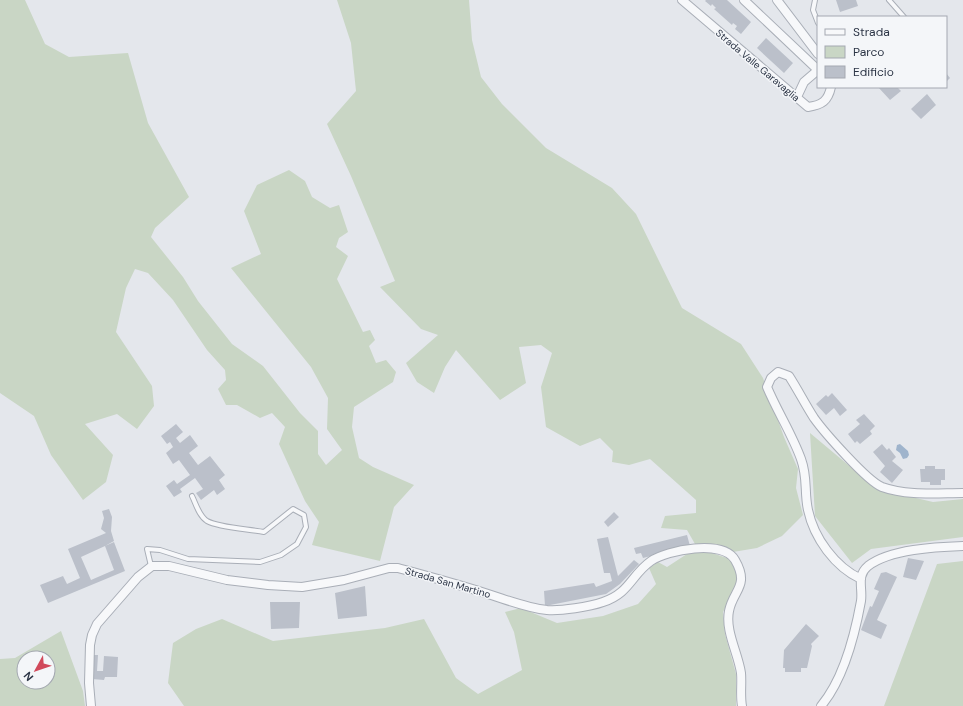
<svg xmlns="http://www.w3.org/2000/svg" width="963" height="706" viewBox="0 0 963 706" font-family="'DM Sans',sans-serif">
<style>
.green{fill:#c9d6c5;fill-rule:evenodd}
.water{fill:#9fb4cc}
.building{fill:#bbc0ca;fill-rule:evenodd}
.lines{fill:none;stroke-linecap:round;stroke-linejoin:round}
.service-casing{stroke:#a9aeb7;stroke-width:6}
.minor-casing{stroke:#a9aeb7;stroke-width:10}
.service{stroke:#f7f8fa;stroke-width:4}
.minor{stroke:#f7f8fa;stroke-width:8}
.labels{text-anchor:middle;stroke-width:3;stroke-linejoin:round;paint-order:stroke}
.street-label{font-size:10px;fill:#2b3445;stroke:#f4f6f9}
</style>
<rect width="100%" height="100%" fill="#e4e7ec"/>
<path class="green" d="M0 0H25L45 44 69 57 128 53 148 123 189 197 155 228 151 237 183 277 198 301 232 344 263 366 300 413 318 431V454L326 465 342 450 327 429 328 398 311 367 231 268 261 254 244 211 257 185 289 170 305 181 312 197 330 208 339 205 348 232 339 238 336 247 348 256 337 279 363 332 370 330 375 340 369 346 376 363 386 360 396 372 393 382 354 407 352 427 359 458 373 467 414 485 394 507 380 561 312 545 319 522 305 501 279 444 285 427 272 413 260 418 237 405H226L218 389 226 380 225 370 207 350 173 300 148 273 135 269 126 288 116 332 152 386 154 406 137 429 117 414 85 424 113 455 106 482 83 500 51 455 34 416 0 393Z
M337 0H469L472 40 481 77 502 104 546 148 612 188 636 214 682 308 741 344 763 378 784 437 798 469 796 488 803 515 782 536 757 548 733 552 709 545 695 544 687 530 661 528 665 516 696 513V500L650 459 629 465 612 462 613 451 600 438 580 446 546 427 541 387 552 353 541 345 519 347 526 383 500 400 456 350 445 367 434 393 417 382 406 363 438 335 421 329 380 287 395 281 351 176 327 124 356 91 351 43Z
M810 433 877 489 933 502 963 499V537L871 549 852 563 815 516Z
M706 551 730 559 738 577 735 589 723 612 725 634 736 674V706H184L168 683 173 643 196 629 222 619 273 641 385 628 424 619 456 678 478 694 522 670 514 632 505 612 521 608 557 623 603 616 638 604 656 584 649 568 658 562 667 567 687 554Z
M963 561V706H884L937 564Z
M61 631 83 691 85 706H0V659L15 658ZM24 658H48V682H24Z"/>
<path class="water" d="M900 444 908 451 909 455 907 458 903 459 900 453 896 450 897 445Z"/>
<path class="building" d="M706 0H727L751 22 741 34 735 29 737 26 733 23 732 25 714 9 716 8 712 4 711 6 705 1Z
M836 0H856L858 6 840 12Z
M766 38 793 63 784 73 757 48Z
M946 73 950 78 946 82Z
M878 87H897L901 91 890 100Z
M927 94 936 105 921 119 911 109Z
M832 393 847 410 840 416 834 408 826 415 816 404 826 395 828 397Z
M864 414 875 426 870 431 872 434 860 444 857 441 855 443 848 434 860 424 856 420Z
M176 424 183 432 176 438 180 443 190 435 198 446 189 453 198 465 210 456 225 475 219 480 225 489 217 495 214 490 201 500 196 493 203 489 195 478 180 489 182 492 174 497 166 486 174 480 177 484 190 475 179 460 173 464 166 453 173 447 170 442 167 444 161 436Z
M882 444 887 450 889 448 896 457 892 461 903 470 892 483 880 472 885 466 873 452Z
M925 466H935V469H945V480H941V485H930V482H921L920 469H925Z
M109 509 112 517 111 531 114 541 105 546 114 542 125 571 48 603 40 585 63 576 67 584 80 578 68 549 106 533 101 529 104 518 102 511ZM105 546 114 570 91 580 81 557Z
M614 512 619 517 608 527 604 522Z
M687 535 690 546 643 558 641 553 636 554 634 548Z
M608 537 618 576 634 560 639 564 620 584 606 594 545 606 544 591 594 583 596 587 612 581 610 573H604L597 539Z
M908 558 924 561 916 580 903 577Z
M886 572 897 577 877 620 887 625 881 639 861 630 870 606 872 607 879 591 874 589 881 573Z
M365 586 367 616 338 619 335 593Z
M270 602H300L299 628 271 629Z
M806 624 819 636 811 644 812 646 807 668H801V672H785V668H783L784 650Z
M93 655H98L97 671H103L104 656 118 657 117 677H105L104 680 92 679Z"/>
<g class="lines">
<defs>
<path id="service" d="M815 0 813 10 818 23
M889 0 904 17
M151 566 147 549 160 550 188 559 260 562 281 555 297 544 306 527 304 515 293 509 264 532C249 529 220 528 207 521 199 516 196 504 192 496"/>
<path id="minor" d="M682 0 808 107C822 105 828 101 831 87
M744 0 818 70
M777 0 818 54
M797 97 804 82 818 70
M861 579C835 567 814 538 808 510 804 492 808 478 801 459 792 434 777 411 767 387L771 378 778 372 789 376C798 390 805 404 814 418 824 432 867 481 882 487 907 496 937 493 963 493
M91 706 89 683 90 645 92 635 97 624 138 577 152 566H169L227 580 268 585 302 587 344 580 389 568H398C427 576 457 584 485 593 505 599 526 608 547 610 561 611 589 607 603 602 630 593 631 575 651 561 667 550 723 539 735 560 750 586 733 590 729 611 725 631 738 653 741 673 742 684 740 695 742 706
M821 706C843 680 855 634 861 601 863 588 856 576 868 566 890 549 936 547 963 546"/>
</defs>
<use href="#service" class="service-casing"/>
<use href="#minor" class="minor-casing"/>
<use href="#service" class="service"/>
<use href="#minor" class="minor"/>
</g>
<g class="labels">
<g class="street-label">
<text transform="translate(758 65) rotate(40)" y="4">Strada Valle Garavaglia</text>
<text transform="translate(448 582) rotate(16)" y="4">Strada San Martino</text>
</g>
</g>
<rect x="817" y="16" width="130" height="72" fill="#f4f6f9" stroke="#a4a8b1"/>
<rect x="825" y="29" width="20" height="6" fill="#f7f8fa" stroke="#a4a8b1"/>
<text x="853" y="36" font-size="12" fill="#2b3445">Strada</text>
<rect x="825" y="46" width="20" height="12" fill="#c9d6c5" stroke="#a4a8b1"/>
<text x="853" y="56" font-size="12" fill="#2b3445">Parco</text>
<rect x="825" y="66" width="20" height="12" fill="#bbc0ca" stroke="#a4a8b1"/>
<text x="853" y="76" font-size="12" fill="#2b3445">Edificio</text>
<g transform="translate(36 670) rotate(230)"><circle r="19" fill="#f4f6f9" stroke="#a4a8b1"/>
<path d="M0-3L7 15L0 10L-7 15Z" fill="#d1495b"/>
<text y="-6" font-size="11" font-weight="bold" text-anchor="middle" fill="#2b3445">N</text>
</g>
</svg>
